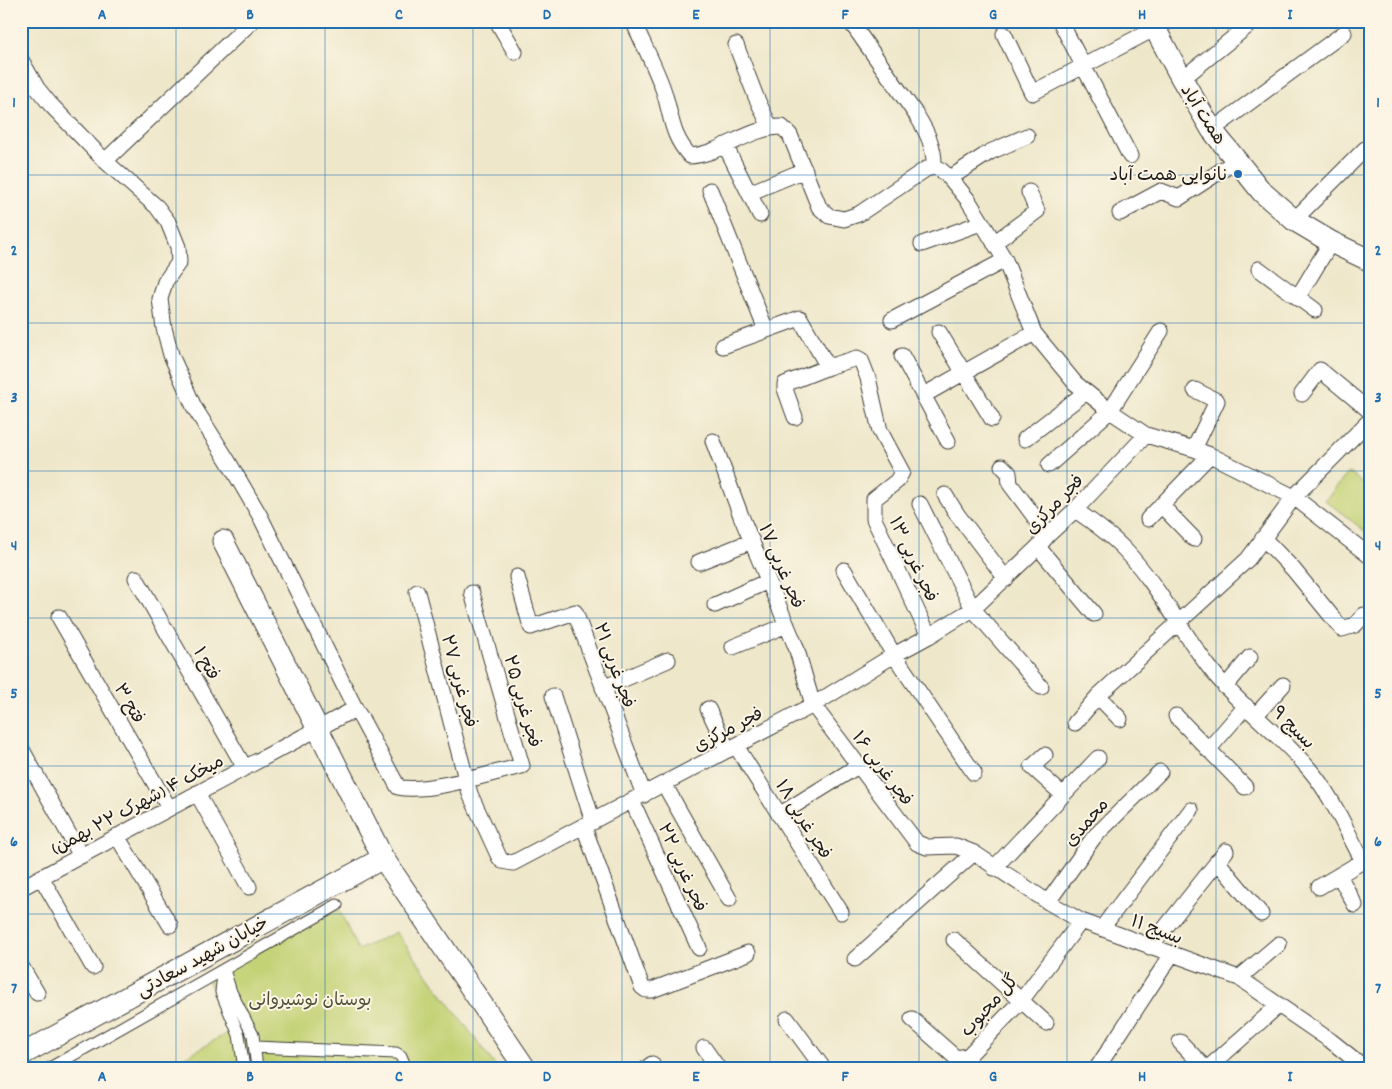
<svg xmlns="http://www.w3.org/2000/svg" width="1392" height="1089" viewBox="0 0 1392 1089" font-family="Dekko,'Playpen Sans Arabic',sans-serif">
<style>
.green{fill:#c3d275;stroke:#707748}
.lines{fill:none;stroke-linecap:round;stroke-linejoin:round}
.pedestrian-casing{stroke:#3c3a36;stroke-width:13}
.minor-casing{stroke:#3c3a36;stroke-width:17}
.secondary-casing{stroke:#3c3a36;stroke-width:23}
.pedestrian{stroke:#fff;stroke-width:11}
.minor{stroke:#fff;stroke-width:15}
.secondary{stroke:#fff;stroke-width:21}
.grid{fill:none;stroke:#1f6fb2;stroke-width:1;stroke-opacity:0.55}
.poi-dot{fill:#1f6fb2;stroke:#fcf5e5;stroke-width:2}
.labels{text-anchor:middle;stroke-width:4;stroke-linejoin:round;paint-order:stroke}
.street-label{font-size:18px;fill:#1c1c1c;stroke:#fcf5e5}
.poi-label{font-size:18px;fill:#1c1c1c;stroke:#fcf5e5;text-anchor:end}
.park-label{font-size:18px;fill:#4e5337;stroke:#fcf5e5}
.neatline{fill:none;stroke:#1f6fb2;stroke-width:2}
.grid-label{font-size:16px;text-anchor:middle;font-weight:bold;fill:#1f6fb2}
</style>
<rect width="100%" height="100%" fill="#fcf5e5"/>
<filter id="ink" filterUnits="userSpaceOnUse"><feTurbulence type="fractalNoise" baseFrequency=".02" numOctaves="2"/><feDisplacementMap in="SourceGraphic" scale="10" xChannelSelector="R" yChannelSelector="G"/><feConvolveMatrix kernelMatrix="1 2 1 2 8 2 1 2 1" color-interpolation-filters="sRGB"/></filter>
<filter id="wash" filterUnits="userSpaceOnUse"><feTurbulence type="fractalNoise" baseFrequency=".0096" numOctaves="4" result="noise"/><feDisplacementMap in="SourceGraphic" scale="20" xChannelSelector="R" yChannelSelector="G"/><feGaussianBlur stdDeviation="1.12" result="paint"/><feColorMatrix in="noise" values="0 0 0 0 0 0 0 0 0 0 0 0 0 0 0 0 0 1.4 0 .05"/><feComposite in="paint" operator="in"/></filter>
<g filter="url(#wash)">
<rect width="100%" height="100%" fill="#eee7ca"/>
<path class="green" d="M1349 472 1371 491V536L1325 500Z
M337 905 358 950 396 932 497 1068H166L236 1028 207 979Z"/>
</g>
<g filter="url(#ink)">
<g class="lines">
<defs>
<path id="pedestrian" d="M224 970 231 992 253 1035 257 1068
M223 974 221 992 239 1035 244 1068
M255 1047 396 1053 401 1056 406 1068
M50 1068 337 905"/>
<path id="minor" d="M497 21 515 52
M633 21C643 44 655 66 663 89 672 115 670 134 690 156 722 154 749 127 782 127L790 135 819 207 829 216 844 219 859 214 926 169 934 167
M850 21 917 116C927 132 935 148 934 167
M1060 21 1130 156
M1004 34 1032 93 1169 21
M736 45 756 97 770 127
M21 60 37 88 50 104 105 161 157 207 168 222 178 247 179 262 165 282 160 299 164 328 171 355 194 407 228 461 260 516 357 712
M1182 79 1254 21
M1212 130 1344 33
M725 145 760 215
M105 161 252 21
M934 167 941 170 950 178 968 200 1005 260 1034 333 1075 383 1110 411 1146 435 1194 449 1210 455 1294 497 1371 557
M950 178 990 152 1027 136
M710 190 766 330
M749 193 805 170
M1120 213 1161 191 1179 198 1236 161
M1294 220 1365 149
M994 243 1037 211 1029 192
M922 244 981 223
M1259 269 1315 310
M1298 297 1331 242
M892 320 1005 260
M939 332 992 419
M723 346 800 318 828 367
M902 356 948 441
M1302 394 1320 370 1371 412
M924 395 1034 333
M795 417 785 389V384L828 367 857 358 861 360 868 378 880 431 902 472 897 481 874 499V519L929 636
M1025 439 1086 392
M713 441 741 516 796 647 813 705 917 843 927 847 956 846 974 853 1048 902 1081 921 1239 978 1331 1041 1365 1068
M1194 449 1217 401 1195 390
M1049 465 1110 411 1161 331
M1002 466 1009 473 1010 484 1048 535
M945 495 957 514 1006 579
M920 504 973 609 1041 687
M1161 505 1194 539
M1075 510C1093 522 1110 534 1125 550 1158 585 1180 629 1209 667 1238 705 1279 733 1310 770 1333 797 1346 831 1363 861L1371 866
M1148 519 1210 455
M1263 538 1293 569 1342 629 1355 625 1364 615
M1038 547 1094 614
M699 562 752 541
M844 570 894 655 974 773
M517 577 531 627 575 612 644 795
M136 578 245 768
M417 592 470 794 499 857 502 861 513 863 813 705 894 655 929 636 973 609 1038 547 1048 535 1075 510 1146 435
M715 605 768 581
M59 617 169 808
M733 647 787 625
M1225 687 1250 657
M603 688 668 660
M553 696 593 822
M1098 696 1120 719
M708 709 728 750
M1256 715 1283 685
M1176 716 1245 787
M1075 723 1098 696 1248 559 1294 497 1371 419
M736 746 841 912
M21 748 81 856
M1208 750 1246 706
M1045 755 1032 767 1062 794
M664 784 729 899
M197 793 249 887
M632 801 699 948
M779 815 858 766
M584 827 642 987 646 990H652L748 953
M117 836 170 925
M1217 861 1261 914
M994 868 1098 758
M1339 875 1355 905
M41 877 93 967
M1319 887 1363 861
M21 888 347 713 357 712 361 718 398 787C426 794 492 773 522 766L472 593
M1048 902 1094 837 1160 772
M1102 928 1191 810
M954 940 1046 1023
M1150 947 1226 851
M855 959 974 853
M21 966 37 993
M1239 978 1279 944
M787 1019 823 1068
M912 1019 956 1058 968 1056 1021 1001 1081 921
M1180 1042 1205 1068
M704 1048 718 1068
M647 1068 652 1064
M1097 1068 1172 954
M1208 1068 1279 1005"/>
<path id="secondary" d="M1151 21 1182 79 1212 130 1262 192 1294 220 1331 242 1371 261
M223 541 383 858
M21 1055 383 858 525 1068"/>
</defs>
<use href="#pedestrian" class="pedestrian-casing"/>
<use href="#minor" class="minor-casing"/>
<use href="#secondary" class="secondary-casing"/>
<use href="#pedestrian" class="pedestrian"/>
<use href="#minor" class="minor"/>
<use href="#secondary" class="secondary"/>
</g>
</g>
<path class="grid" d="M176 21V1068M325 21V1068M473 21V1068M622 21V1068M770 21V1068M919 21V1068M1067 21V1068M1216 21V1068M21 175H1371M21 323H1371M21 471H1371M21 618H1371M21 766H1371M21 914H1371"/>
<circle class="poi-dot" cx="1238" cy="174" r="5"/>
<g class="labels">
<g class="street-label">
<text transform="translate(1204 114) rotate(57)" y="6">همت آباد</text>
<text transform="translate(1054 504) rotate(-46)" y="6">فجر مرکزی</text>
<text transform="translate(914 559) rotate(65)" y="6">فجر غربی ۱۳</text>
<text transform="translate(782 566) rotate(67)" y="6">فجر غربی ۱۷</text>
<text transform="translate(207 663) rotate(60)" y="6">فتح ۱</text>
<text transform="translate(615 665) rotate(70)" y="6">فجر غربی ۲۱</text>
<text transform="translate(460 681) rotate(75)" y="6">فجر غربی ۲۷</text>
<text transform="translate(523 701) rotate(74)" y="6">فجر غربی ۲۵</text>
<text transform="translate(130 703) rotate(60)" y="6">فتح ۳</text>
<text transform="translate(1294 727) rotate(45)" y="6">بسیج ۹</text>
<text transform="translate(728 729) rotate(-28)" y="6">فجر مرکزی</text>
<text transform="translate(883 768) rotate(53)" y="6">فجر غربی ۱۶</text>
<text transform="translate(137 804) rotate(-28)" y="6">(شهرک ۲۲ بهمن) میخک ۴</text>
<text transform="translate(804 819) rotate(58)" y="6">فجر غربی ۱۸</text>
<text transform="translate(1086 822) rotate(-49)" y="6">محمدی</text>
<text transform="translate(683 867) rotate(66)" y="6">فجر غربی ۲۲</text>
<text transform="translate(1157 929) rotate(21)" y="6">بسیج ۱۱</text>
<text transform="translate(202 956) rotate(-29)" y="6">خیابان شهید سعادتی</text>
<text transform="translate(989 1005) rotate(-48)" y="6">گل محبوب</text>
</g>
<g class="poi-label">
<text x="1228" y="180">نانوایی همت آباد</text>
</g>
<g class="park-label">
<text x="310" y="1005">بوستان نوشیروانی</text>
</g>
</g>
<rect width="1392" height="1089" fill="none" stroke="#fcf5e5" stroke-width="55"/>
<rect x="28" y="28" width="1336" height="1034" class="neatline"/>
<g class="grid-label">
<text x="102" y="19">A</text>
<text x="250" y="19">B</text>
<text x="399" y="19">C</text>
<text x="547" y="19">D</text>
<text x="696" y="19">E</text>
<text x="845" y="19">F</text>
<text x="993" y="19">G</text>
<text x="1142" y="19">H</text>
<text x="1290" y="19">I</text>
<text x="14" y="107">1</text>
<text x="1378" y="107">1</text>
<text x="14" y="255">2</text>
<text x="1378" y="255">2</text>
<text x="14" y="402">3</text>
<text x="1378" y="402">3</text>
<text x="14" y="550">4</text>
<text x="1378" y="550">4</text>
<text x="14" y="698">5</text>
<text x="1378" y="698">5</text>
<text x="14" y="846">6</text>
<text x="1378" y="846">6</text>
<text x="14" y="993">7</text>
<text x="1378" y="993">7</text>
<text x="102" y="1081">A</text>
<text x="250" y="1081">B</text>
<text x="399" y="1081">C</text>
<text x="547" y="1081">D</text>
<text x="696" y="1081">E</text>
<text x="845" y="1081">F</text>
<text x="993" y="1081">G</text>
<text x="1142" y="1081">H</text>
<text x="1290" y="1081">I</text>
</g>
</svg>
